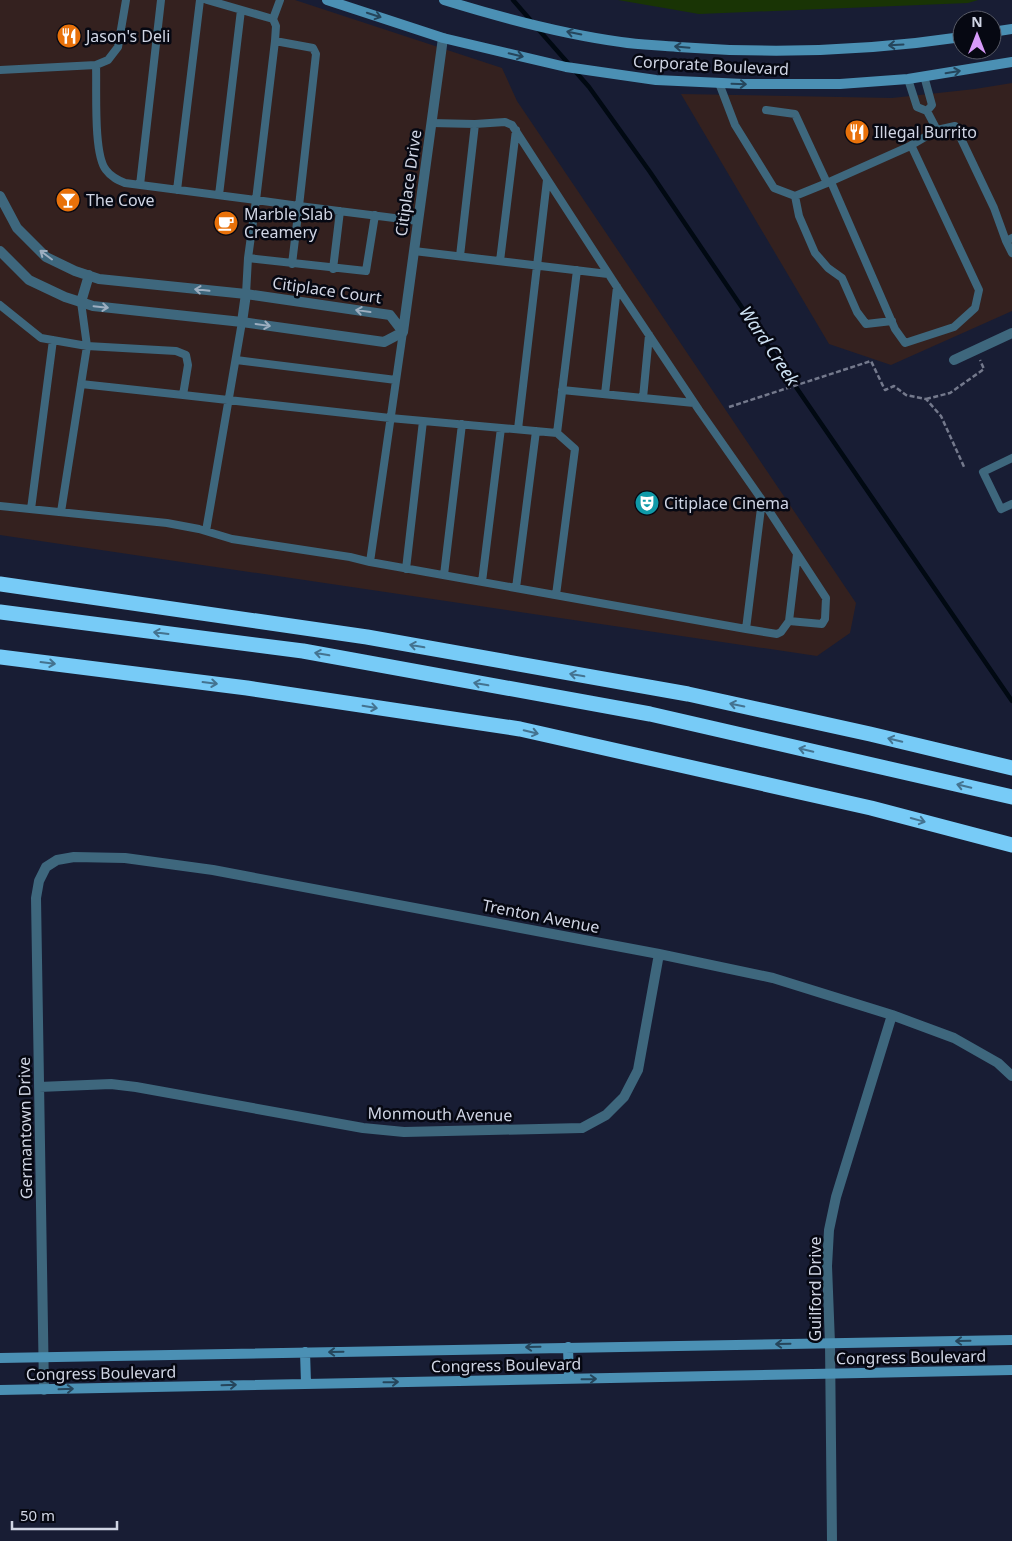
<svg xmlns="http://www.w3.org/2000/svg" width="1012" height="1541" viewBox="0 0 1012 1541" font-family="'Noto Sans',sans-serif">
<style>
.commercial{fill:#34211f}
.green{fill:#193405}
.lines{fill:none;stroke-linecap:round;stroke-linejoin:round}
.stream{stroke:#010912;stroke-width:4.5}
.path{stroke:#74798c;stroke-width:2.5;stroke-dasharray:5 2.5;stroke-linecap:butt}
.lane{stroke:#3e677d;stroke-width:8}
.street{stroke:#3e677d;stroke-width:10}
.secondary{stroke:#4b90b4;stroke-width:10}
.highway{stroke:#77cbf7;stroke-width:15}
.oneway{stroke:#25455b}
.oneway2{stroke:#9daec0}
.oneway3{stroke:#447390}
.labels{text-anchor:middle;stroke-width:5;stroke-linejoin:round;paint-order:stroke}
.poi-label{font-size:16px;fill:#d0d5e4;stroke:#060812;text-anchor:start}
.street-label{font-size:16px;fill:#d0d5e4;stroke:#060812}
.water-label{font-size:18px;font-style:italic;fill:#cee2f3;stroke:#060812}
</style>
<rect width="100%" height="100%" fill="#181d34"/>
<path class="commercial" d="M0 0H295L502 68 517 101 856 603 850 633 817 656 0 535Z
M1012 83V311L891 365 829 344 681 94 892 98 975 89Z"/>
<path class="green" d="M618 0H978L968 3 699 14Z"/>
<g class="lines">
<path class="stream" d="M513 0 533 23
M538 29 589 87 650 172 787 374 1012 701"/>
<path class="path" d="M926 399 950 393 984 369 980 360
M729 407 871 361 885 390 894 386 906 395 926 399 941 416 965 469"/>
<path class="lane" d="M207 0 273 19 280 0
M273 19 276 26 275 41 313 48 316 54 299 206 418 221
M275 41 256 200 299 206 292 264
M96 65C97 88 93 154 106 170 111 177 118 180 125 183L256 200 248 258
M0 70 96 65 108 60 118 47 126 0
M924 76 932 105 927 111
M719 83 735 125 774 188 795 196 827 183 795 114 766 110
M937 130 955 126 994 208 1006 241 1012 238
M831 182 895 329 905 343 954 327 975 308 979 290 911 145
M827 183 908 147 937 130 927 111 917 107 908 79
M140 185 161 0
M177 190 200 0
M219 195 241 10
M795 196 799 216 815 253 828 268 842 278 857 312 866 324 892 321
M1006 241 1012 253
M414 251 608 274
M460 256 475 124
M500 261 516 130
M333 269 340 211
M246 294 248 258 366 271 375 215
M0 305 41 338 87 346 176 351 186 355 188 365 183 395 390 418 557 433 575 449 556 595
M236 360 396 380
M81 384 183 395
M562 390 694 403
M605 394 617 287
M643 398 649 335
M518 429 547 180
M557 433 577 270
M1012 458 983 472 1001 509 1012 504
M0 506 167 523 199 529 232 539 350 557 370 562 746 629 762 500 699 410 617 287 512 125 505 122 475 124 431 123
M31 509 53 340
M61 512 87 346 81 302
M206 531 242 322
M370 562 403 332
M406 569 423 421
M444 575 462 424
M482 582 501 428
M516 588 536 431
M789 621 797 554
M746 629 777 634 781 632 789 621 822 624 825 619 826 598 762 500"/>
<path class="street" d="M0 196 17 228 46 257 75 271 99 279 246 294 390 315 403 332
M0 251 29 280 65 297 93 306 242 322 384 342 403 332
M81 302 89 275
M242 322 246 294
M403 332 443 38
M954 360 1012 333
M39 1087 111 1084 136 1087 363 1128 404 1132 582 1128 606 1115 624 1097 638 1070 659 954
M44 1390 36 898 39 881 46 867 57 860 74 857 125 858 213 870 659 954 773 978 892 1015 954 1038 998 1063 1012 1076
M832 1541 830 1343 827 1266 829 1230 836 1197 892 1015"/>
<path class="secondary" d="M327 0 443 38 566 67 656 80 744 84H840L908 79 1012 62
M444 0C502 18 562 34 621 42 640 45 659 45 678 47 772 54 868 51 962 37
M992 32 1012 29
M568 1347 569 1379
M305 1352 306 1383
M0 1358 1012 1340
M0 1390 1012 1370"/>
<path class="highway" d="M0 584 367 637 688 694 870 734 1012 768
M0 612 303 651 650 714 1012 797
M0 657 247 688 520 729 871 808 1012 845"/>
</g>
<defs><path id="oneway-shaft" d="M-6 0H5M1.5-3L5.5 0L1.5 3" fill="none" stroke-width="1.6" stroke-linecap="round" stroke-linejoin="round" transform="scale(1.25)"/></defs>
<g class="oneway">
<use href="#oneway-shaft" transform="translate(374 15) rotate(18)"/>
<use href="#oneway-shaft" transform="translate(574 33) rotate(-169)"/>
<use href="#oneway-shaft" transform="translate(896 45) rotate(177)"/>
<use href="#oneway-shaft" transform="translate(682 47) rotate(-175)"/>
<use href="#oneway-shaft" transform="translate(516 55) rotate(13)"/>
<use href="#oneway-shaft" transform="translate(953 72) rotate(-9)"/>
<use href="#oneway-shaft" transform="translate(739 84) rotate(2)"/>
<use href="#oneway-shaft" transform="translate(963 1341) rotate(179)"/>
<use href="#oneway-shaft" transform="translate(783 1344) rotate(179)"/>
<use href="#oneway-shaft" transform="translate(533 1347) rotate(179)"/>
<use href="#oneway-shaft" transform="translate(336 1352) rotate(179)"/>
<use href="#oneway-shaft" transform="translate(589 1379) rotate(-1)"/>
<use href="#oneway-shaft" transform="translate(391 1382) rotate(-1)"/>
<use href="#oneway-shaft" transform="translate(229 1385) rotate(-2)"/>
<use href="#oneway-shaft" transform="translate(66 1389) rotate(-2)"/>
</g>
<g class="oneway2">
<use href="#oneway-shaft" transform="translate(46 255) rotate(-143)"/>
<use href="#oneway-shaft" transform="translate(202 290) rotate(-174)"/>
<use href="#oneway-shaft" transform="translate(101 307) rotate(6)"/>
<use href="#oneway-shaft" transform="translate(363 311) rotate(-172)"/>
<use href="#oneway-shaft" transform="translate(263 325) rotate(8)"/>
</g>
<g class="oneway3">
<use href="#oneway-shaft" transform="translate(161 633) rotate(-173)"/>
<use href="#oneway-shaft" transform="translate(417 646) rotate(-170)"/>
<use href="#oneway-shaft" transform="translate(322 654) rotate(-170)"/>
<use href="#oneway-shaft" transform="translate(48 663) rotate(7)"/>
<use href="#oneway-shaft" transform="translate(577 675) rotate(-170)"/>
<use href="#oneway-shaft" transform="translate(210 683) rotate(7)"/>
<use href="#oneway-shaft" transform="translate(481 684) rotate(-170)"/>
<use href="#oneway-shaft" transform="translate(737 705) rotate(-168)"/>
<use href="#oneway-shaft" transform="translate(370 707) rotate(9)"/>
<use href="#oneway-shaft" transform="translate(531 732) rotate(13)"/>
<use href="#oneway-shaft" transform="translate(895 740) rotate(-166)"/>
<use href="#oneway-shaft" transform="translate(806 750) rotate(-167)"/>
<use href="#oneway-shaft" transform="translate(964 786) rotate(-167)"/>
<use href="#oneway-shaft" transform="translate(918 820) rotate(15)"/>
</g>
<defs>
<symbol id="restaurant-disc" viewBox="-11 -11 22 22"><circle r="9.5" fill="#e8710a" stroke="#060812"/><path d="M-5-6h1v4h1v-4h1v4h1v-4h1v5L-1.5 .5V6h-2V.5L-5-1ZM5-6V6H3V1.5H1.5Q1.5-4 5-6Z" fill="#fff"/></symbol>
<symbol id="bar-disc" viewBox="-11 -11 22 22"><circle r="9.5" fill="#e8710a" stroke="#060812"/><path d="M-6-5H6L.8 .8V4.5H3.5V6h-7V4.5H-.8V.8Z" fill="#fff"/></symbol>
<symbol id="cafe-disc" viewBox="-11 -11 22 22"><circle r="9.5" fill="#e8710a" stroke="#060812"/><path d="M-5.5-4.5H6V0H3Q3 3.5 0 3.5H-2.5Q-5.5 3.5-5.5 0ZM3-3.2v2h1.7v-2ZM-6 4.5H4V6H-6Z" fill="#fff"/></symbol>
<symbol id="theatre-disc" viewBox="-11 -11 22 22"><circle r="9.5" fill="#0f9aa8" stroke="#060812"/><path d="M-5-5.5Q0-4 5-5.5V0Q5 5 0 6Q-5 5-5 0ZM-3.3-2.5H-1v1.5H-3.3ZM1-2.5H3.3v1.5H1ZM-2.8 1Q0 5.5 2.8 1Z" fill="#fff"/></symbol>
</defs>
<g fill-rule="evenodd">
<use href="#restaurant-disc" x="55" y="22" width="28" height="28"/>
<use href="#restaurant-disc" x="843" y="118" width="28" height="28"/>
<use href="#bar-disc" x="54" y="186" width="28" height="28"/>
<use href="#cafe-disc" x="212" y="209" width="28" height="28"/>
<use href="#theatre-disc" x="633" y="489" width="28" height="28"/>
</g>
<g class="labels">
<g class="poi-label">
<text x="86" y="42">Jason's Deli</text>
<text x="874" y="138">Illegal Burrito</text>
<text x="86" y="206">The Cove</text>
<text x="244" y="220">Marble Slab<tspan x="244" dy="18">Creamery</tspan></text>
<text x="664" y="509">Citiplace Cinema</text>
</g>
<g class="street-label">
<text transform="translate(711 65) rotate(3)" y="6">Corporate Boulevard</text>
<text transform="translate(408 183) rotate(-82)" y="6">Citiplace Drive</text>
<text transform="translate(327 290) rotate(8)" y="6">Citiplace Court</text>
<text transform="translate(541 916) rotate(11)" y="6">Trenton Avenue</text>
<text transform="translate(440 1114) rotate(1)" y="6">Monmouth Avenue</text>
<text transform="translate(25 1128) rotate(-91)" y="6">Germantown Drive</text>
<text transform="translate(815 1289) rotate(-90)" y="6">Guilford Drive</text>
<text transform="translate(911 1357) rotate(-1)" y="6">Congress Boulevard</text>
<text transform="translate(506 1365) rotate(-1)" y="6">Congress Boulevard</text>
<text transform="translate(101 1373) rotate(-1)" y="6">Congress Boulevard</text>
</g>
<g class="water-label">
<text transform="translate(769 346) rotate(56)" y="6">Ward Creek</text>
</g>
</g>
<g transform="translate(977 35)"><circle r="24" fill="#060812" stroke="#575a66"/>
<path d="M0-4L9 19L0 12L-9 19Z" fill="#d79bf9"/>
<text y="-8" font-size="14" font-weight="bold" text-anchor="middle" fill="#d0d5e4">N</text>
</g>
<path d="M12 1521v8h105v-8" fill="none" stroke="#d0d5e4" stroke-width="2.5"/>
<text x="20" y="1521" font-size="15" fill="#d0d5e4" stroke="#060812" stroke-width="4" paint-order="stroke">50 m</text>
</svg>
